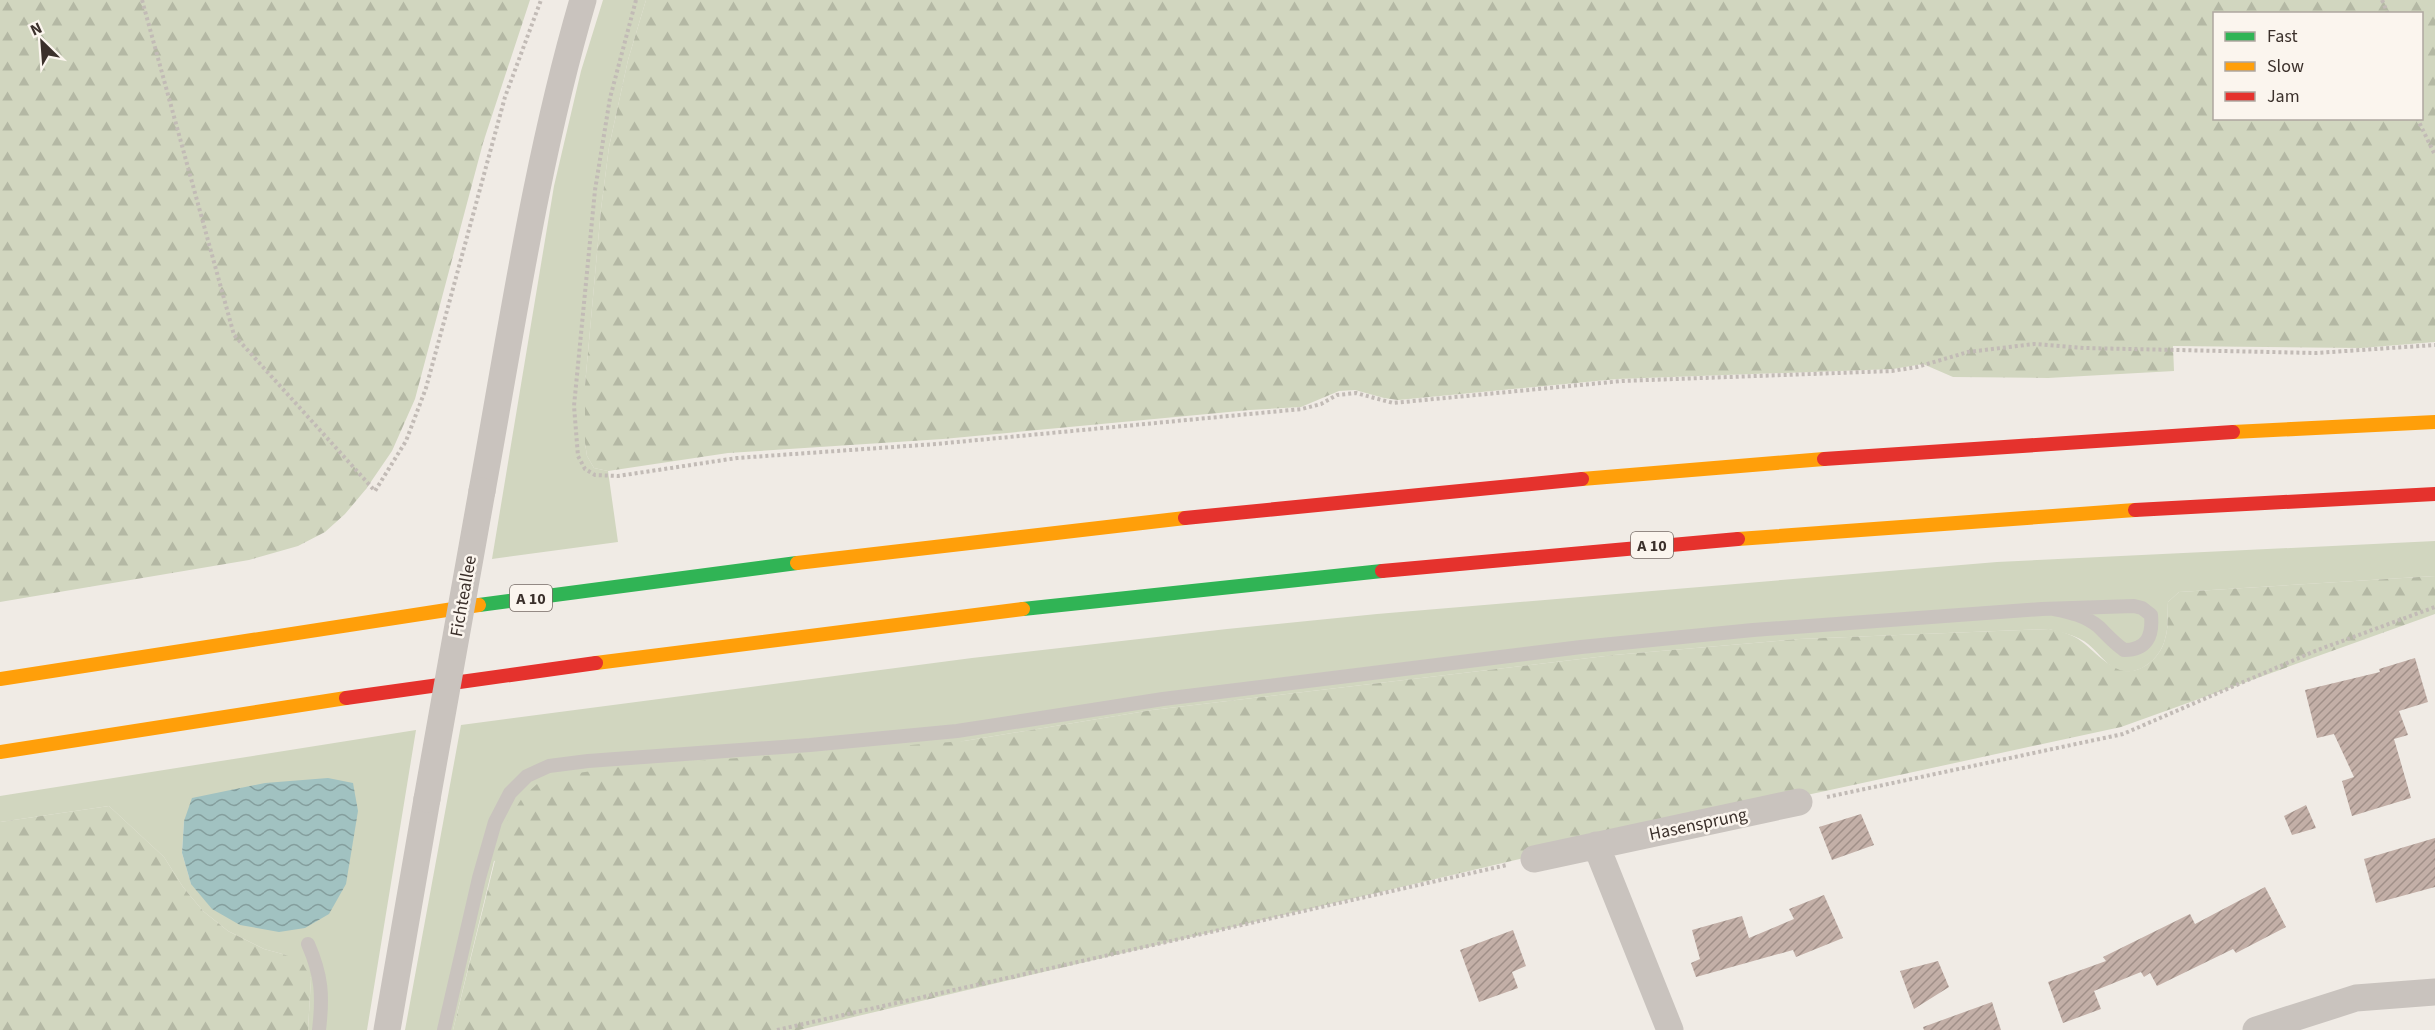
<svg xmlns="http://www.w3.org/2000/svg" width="2435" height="1030" viewBox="0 0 2435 1030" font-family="'Source Sans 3',sans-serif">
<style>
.green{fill:#d1d6bf;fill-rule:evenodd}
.forest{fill:url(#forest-firs);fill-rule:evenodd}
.water{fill:url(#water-waves)}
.building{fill:url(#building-hatch)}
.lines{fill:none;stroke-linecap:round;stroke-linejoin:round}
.path{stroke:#c2bbb6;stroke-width:4;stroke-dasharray:3 3;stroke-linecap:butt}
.lane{stroke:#c9c3be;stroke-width:14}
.street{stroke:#c9c3be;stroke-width:27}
.fast{stroke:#30b455;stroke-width:14}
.slow{stroke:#ff9f0a;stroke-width:14}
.jam{stroke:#e5322d;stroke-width:14}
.street-bridge{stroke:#c9c3be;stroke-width:27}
.labels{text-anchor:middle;stroke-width:5;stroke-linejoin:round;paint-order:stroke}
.shield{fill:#fbf5ee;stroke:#756b66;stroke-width:1.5}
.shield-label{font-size:16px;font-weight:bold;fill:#3b302b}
.street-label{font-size:18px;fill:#3b302b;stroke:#fbf5ee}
</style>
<defs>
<pattern id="forest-firs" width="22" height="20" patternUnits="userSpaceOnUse" patternTransform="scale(1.5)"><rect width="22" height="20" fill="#d1d6bf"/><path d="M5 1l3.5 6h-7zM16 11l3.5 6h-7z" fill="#b4b8a4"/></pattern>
<pattern id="water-waves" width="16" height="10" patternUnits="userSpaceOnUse" patternTransform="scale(1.5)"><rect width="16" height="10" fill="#a1c2c1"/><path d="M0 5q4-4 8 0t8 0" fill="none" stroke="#849e9d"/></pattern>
<pattern id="building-hatch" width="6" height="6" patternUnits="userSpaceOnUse" patternTransform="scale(1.5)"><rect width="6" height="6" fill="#c3afa7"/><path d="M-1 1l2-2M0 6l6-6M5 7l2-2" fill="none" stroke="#a08f88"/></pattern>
</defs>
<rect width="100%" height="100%" fill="#f0ebe5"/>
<path class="green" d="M603 0H646L628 60 609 147 601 209 585 385V443L587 456 594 468 608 471 618 542 492 559 554 186 581 71Z
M2435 541V576L2179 592 2168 602C2167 614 2169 627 2165 639 2160 661 2133 681 2112 667 2101 659 2093 645 2080 639 2071 634 2059 632 2049 629L1799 639 1614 655 1152 710 964 741 494 861 453 1030H405L461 725 972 658 1227 629 1377 614 1997 562Z
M416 730 367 1030H308L311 978 286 955 264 949 228 931 203 911 183 887 164 857 109 806 0 822V796ZM184 821 191 884 182 853Z"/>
<path class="forest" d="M0 0H530L483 143 415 399 392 451 366 489 345 514 325 532 298 546 249 560 0 602Z
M646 0H2435V342L2361 348 2173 346 2174 371 2048 378 1953 377 1923 364 1893 369 1617 379 1398 400 1384 398 1355 390 1339 391 1301 407 1250 410 943 439 728 453 608 471 594 468 587 456 585 443V385L601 209 609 147 628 60ZM2214 14H2422V118H2214Z
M2435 576V614L2121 727 1595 841 799 1030H453L503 828 522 798 537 784 571 774 620 767 964 741 1152 710 1614 655 1799 639 2049 629C2087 636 2084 648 2112 666 2133 681 2160 661 2165 639 2169 627 2167 614 2168 602L2179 592Z
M109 806 164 857 183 887 203 911 228 931 264 949 286 955 303 964 311 978 308 1030H0V822Z"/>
<path class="water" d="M328 778 353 783 358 811 346 884 329 914 305 928 279 932 240 925 212 909 191 884 182 853 184 821 192 798 265 783Z"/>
<path class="building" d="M2415 658 2428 702 2399 711 2408 735 2394 739 2411 798 2352 816 2342 781 2354 777 2334 734 2317 738 2305 690 2380 672 2379 669Z
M2306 805 2316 828 2292 835 2284 816Z
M1861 814 1874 845 1832 860 1819 827Z
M2435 838V887L2376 903 2364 859Z
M2265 887 2286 927 2236 953 2233 949 2157 986 2150 973 2144 977 2141 972 2094 991 2101 1009 2063 1023 2048 982 2106 961 2103 957 2190 914 2195 924Z
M1824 895 1843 938 1796 957 1793 950 1696 977 1691 963 1700 959 1692 930 1742 916 1749 938 1794 919 1789 909Z
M1513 930 1526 966 1512 972 1518 988 1479 1002 1460 950Z
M1938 961 1949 987 1914 1009 1900 971Z
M1992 1002 2001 1030H1924L1923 1027Z"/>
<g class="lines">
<path class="path" d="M142 0 234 335 375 491 406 441 426 388 505 97 541 0
M636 0 610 98 595 190 574 406 578 456 585 469 595 475 618 476 737 458 936 444 1302 409 1321 404 1337 395 1356 393 1393 403 1622 381 1892 371 1917 367 1968 352 2034 344 2084 348 2316 353 2435 345
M2382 0 2388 14
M2417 118 2435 155
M1827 797 2123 734 2315 651 2435 607
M777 1030 1507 865"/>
<path class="lane" d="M308 944C322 976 323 996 319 1030
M444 1030 479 878 495 822 510 793 527 776 549 766 588 761 810 745 957 731 1163 699 1581 647 1753 630 2042 609 2134 606 2142 608 2151 615C2153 636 2147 650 2124 650 2114 643 2108 636 2099 627 2086 616 2070 612 2054 609"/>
<path class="street" d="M482 491C512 327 536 160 583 0
M1596 845 1670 1030
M1534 859 1799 802
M387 1030 427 799
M2256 1030 2356 998 2435 992"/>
<path class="fast" d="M479 605 797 563
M1023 609 1382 571"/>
<path class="slow" d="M2233 432 2435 422
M1582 479 1824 459
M1738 539 2135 510
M797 563 1185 518
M596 663 1023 609
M0 679 479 605
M0 752 346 698"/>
<path class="jam" d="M1824 459 2233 432
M2135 510 2435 494
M1185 518 1582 479
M1382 571 1738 539
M346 698 596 663"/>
<path class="street-bridge" d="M427 799 482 491"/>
</g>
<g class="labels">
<g class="shield">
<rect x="1631" y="532" width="42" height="26" rx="4.5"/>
<rect x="510" y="585" width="42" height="26" rx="4.5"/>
</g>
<g class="shield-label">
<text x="1652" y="551">A 10</text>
<text x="531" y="604">A 10</text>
</g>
<g class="street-label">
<text transform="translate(463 596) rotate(-80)" y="6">Fichteallee</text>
<text transform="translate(1698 824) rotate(-12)" y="6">Hasensprung</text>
</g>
</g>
<rect x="2213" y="12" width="210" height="108" fill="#fbf5ee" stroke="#aea6a0" stroke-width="1.5"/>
<rect x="2225" y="32" width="30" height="9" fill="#30b455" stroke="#aea6a0" stroke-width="1.5"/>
<text x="2267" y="42" font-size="18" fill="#3b302b">Fast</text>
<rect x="2225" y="62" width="30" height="9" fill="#ff9f0a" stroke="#aea6a0" stroke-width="1.5"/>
<text x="2267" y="72" font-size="18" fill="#3b302b">Slow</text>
<rect x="2225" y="92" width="30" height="9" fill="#e5322d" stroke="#aea6a0" stroke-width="1.5"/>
<text x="2267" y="102" font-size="18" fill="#3b302b">Jam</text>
<g transform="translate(42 42) rotate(335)" stroke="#fbf5ee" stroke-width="4.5" paint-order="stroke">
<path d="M0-4.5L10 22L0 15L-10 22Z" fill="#3b302b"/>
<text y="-9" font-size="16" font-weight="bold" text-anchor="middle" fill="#3b302b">N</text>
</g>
</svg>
